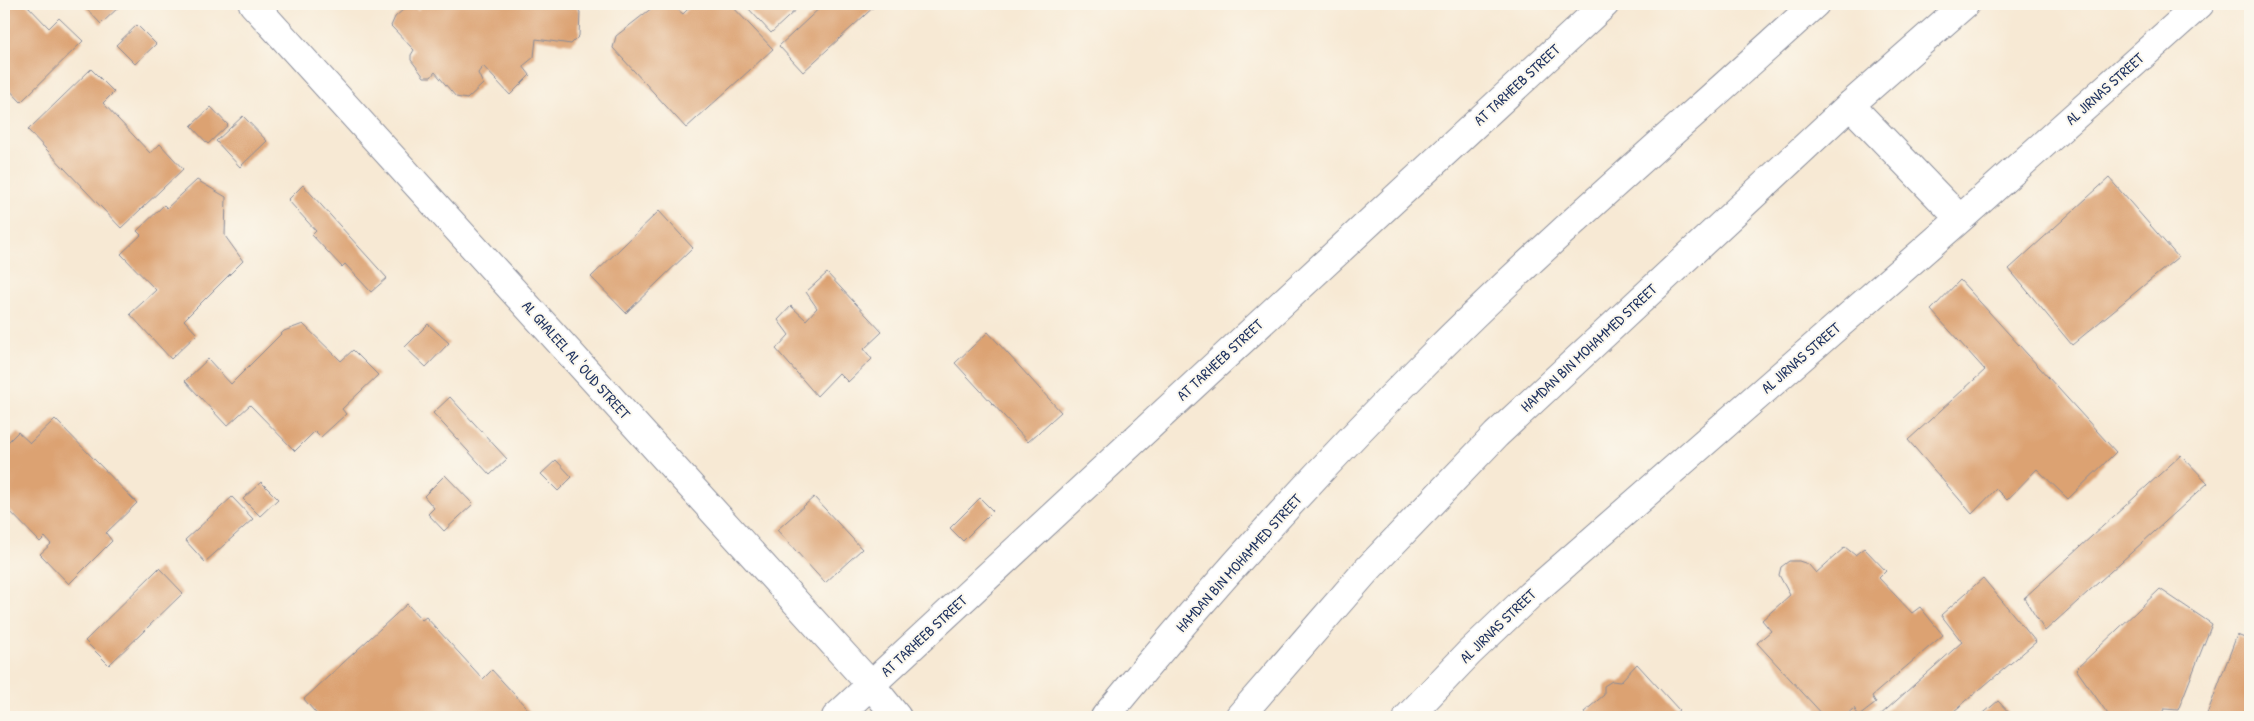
<svg xmlns="http://www.w3.org/2000/svg" width="2254" height="721" viewBox="0 0 2254 721" font-family="'Patrick Hand',sans-serif">
<style>
.building{fill:#dca272}
.lines{fill:none;stroke-linecap:round;stroke-linejoin:round}
.street-casing{stroke:#898c99;stroke-width:30}
.primary-casing{stroke:#898c99;stroke-width:30}
.street{stroke:#fff;stroke-width:28}
.primary{stroke:#fff;stroke-width:28}
.labels{text-anchor:middle;stroke-width:4;stroke-linejoin:round;paint-order:stroke}
.street-label{font-size:15px;fill:#1b2f5e;stroke:#fbf7ec}
</style>
<rect width="100%" height="100%" fill="#fbf7ec"/>
<filter id="ink" filterUnits="userSpaceOnUse"><feTurbulence type="fractalNoise" baseFrequency=".02" numOctaves="2"/><feDisplacementMap in="SourceGraphic" scale="10" xChannelSelector="R" yChannelSelector="G"/><feConvolveMatrix kernelMatrix="1 2 1 2 8 2 1 2 1" color-interpolation-filters="sRGB"/></filter>
<filter id="wash" filterUnits="userSpaceOnUse"><feTurbulence type="fractalNoise" baseFrequency=".0096" numOctaves="4" result="noise"/><feDisplacementMap in="SourceGraphic" scale="20" xChannelSelector="R" yChannelSelector="G"/><feGaussianBlur stdDeviation="1.12" result="paint"/><feColorMatrix in="noise" values="0 0 0 0 0 0 0 0 0 0 0 0 0 0 0 0 0 1.4 0 .05"/><feComposite in="paint" operator="in"/></filter>
<g filter="url(#wash)">
<rect width="100%" height="100%" fill="#f7e9d4"/>
<g id="blocks">
<path class="building" d="M4 4H26L49 28 59 18 83 41 21 102 4 84Z
M82 4H122L101 24Z
M422 4H574L580 12 579 36 571 44 536 39 534 57 523 66 530 75 510 95 483 66 478 73 483 84 467 99 456 97 435 72 431 77H424L411 60V55L414 50 391 26 395 17 404 9 412 6 418 10Z
M657 4H671L683 14 693 4H730L773 49 686 128 613 48 616 36Z
M751 4H802L771 33 748 8Z
M824 4H877L803 72 779 46Z
M137 25 156 44 135 64 116 45Z
M91 69 114 92 103 103 150 153 160 144 183 169 121 228 28 130Z
M211 107 228 125 208 144 191 126Z
M243 116 267 141 240 167 216 141Z
M2109 178 2178 257 2072 345 2009 269Z
M197 180 226 197 225 236 243 261 184 320 197 334 171 359 130 314 156 290 121 254 141 235 137 231 164 205 167 208Z
M303 185 387 278 371 292 345 264 342 267 312 235 316 231 288 200Z
M659 211 693 248 626 313 591 277Z
M827 273 882 332 864 349 872 359 848 382 839 373 817 396 776 349 789 335 778 320 791 306 806 320 817 308 806 292Z
M1960 280 2116 452 2068 499 2037 469 2007 500 1996 489 1972 514 1908 440 1985 370 1931 310Z
M303 324 341 361 353 350 378 375 342 409 346 414 321 437 315 431 295 451 250 405 227 426 185 381 208 359 231 384 284 331Z
M428 324 449 343 426 367 405 347Z
M988 332 1061 412 1028 442 955 363Z
M450 397 507 459 490 475 433 413Z
M55 419 137 503 106 533 112 541 69 584 40 554 51 544 45 537 40 542 4 505V446L18 432 30 443Z
M2181 455 2208 483 2045 631 2024 598Z
M556 460 572 477 558 491 541 474Z
M445 475 473 504 444 531 428 514 434 508 424 496Z
M261 482 278 499 260 516 243 499Z
M232 497 253 519 205 562 185 540Z
M814 497 862 549 825 583 777 530Z
M980 498 993 511 963 541 950 528Z
M1845 547 1855 555 1864 548 1886 571 1879 578 1912 613 1920 607 1943 635 1872 696 1876 703 1859 716 1854 708 1844 717H1825L1757 643 1771 631 1762 620 1790 595 1779 575 1781 567 1789 561H1799L1808 564 1816 573Z
M159 568 183 593 109 665 85 641Z
M1983 578 2036 642 1947 717H1878L1962 642 1941 615Z
M2160 589 2212 624 2178 710 2164 709 2160 717H2110L2076 669Z
M407 604 422 620 426 617 483 679 492 670 535 717H319L304 699Z
M2237 635 2250 640V717H2206Z
M1637 664 1679 710 1671 717H1588L1584 712 1604 695V686L1612 681 1620 682Z
M1998 701 2013 717H1979Z"/>
</g>
</g>
<g filter="url(#ink)">
<use href="#blocks" fill-opacity="0" stroke="#898c99" stroke-width="1"/>
<g class="lines">
<defs>
<path id="street" d="M253 4 871 685 897 717
M1850 105 1960 219
M836 717 1605 4
M1408 717 1469 653 1530 595 1960 219 2200 4"/>
<path id="primary" d="M1105 717C1207 592 1317 471 1431 357 1554 234 1687 121 1815 4
M1239 717 1365 572 1496 435 1850 105 1965 4"/>
</defs>
<use href="#street" class="street-casing"/>
<use href="#primary" class="primary-casing"/>
<use href="#street" class="street"/>
<use href="#primary" class="primary"/>
</g>
</g>
<g class="labels">
<g class="street-label">
<text transform="translate(1517 85) rotate(-43)" y="5">AT TARHEEB STREET</text>
<text transform="translate(2105 89) rotate(-42)" y="5">AL JIRNAS STREET</text>
<text transform="translate(1589 348) rotate(-43)" y="5">HAMDAN BIN MOHAMMED STREET</text>
<text transform="translate(1801 358) rotate(-41)" y="5">AL JIRNAS STREET</text>
<text transform="translate(576 360) rotate(48)" y="5">AL GHALEEL AL 'OUD STREET</text>
<text transform="translate(1220 360) rotate(-43)" y="5">AT TARHEEB STREET</text>
<text transform="translate(1239 563) rotate(-48)" y="5">HAMDAN BIN MOHAMMED STREET</text>
<text transform="translate(1498 626) rotate(-44)" y="5">AL JIRNAS STREET</text>
<text transform="translate(924 636) rotate(-43)" y="5">AT TARHEEB STREET</text>
</g>
</g>
<rect width="2254" height="721" fill="none" stroke="#fbf7ec" stroke-width="20"/>
</svg>
